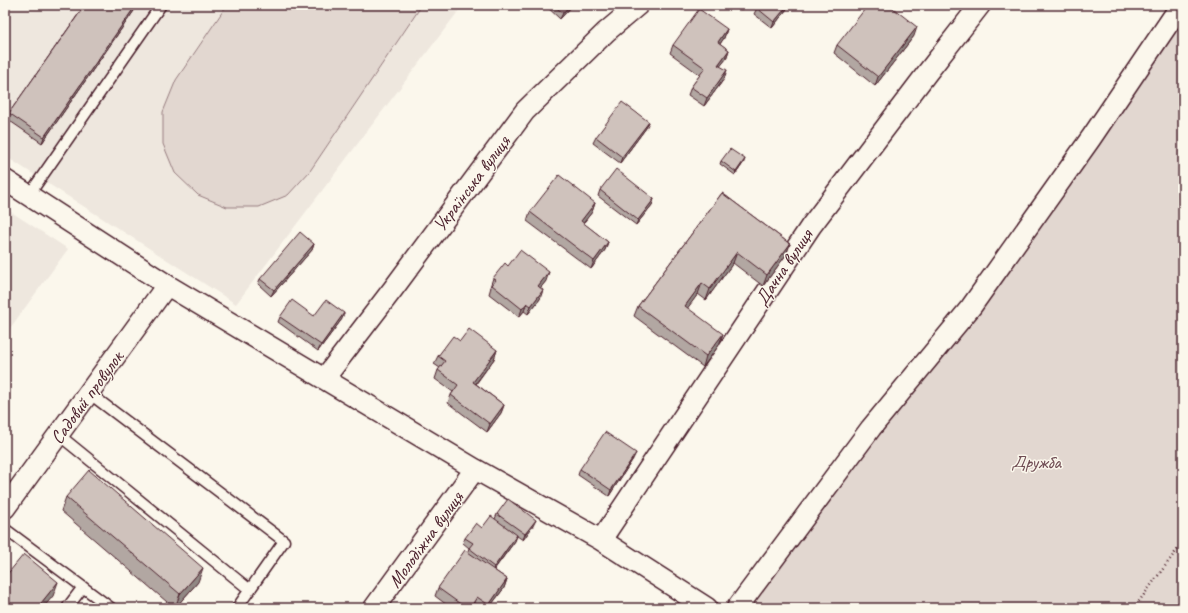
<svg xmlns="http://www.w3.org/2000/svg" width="1188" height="613" viewBox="0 0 1188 613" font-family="Caveat,sans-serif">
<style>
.built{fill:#eee7de}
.green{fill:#e2d7d0;stroke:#967b7e}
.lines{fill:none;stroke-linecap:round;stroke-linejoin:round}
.lane-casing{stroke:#4a1f2b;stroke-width:13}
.street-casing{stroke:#4a1f2b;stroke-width:23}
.path{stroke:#4a1f2b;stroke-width:2.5;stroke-dasharray:1 3;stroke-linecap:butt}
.lane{stroke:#fbf7ec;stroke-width:10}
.street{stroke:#fbf7ec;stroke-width:20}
.wall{fill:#b2a7a2;stroke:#4a1f2b}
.shaded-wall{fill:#918884;stroke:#4a1f2b}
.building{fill:#cfc2bc;stroke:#4a1f2b}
.labels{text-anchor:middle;stroke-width:3;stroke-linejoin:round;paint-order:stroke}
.street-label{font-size:19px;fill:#4a1f2b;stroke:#fbf7ec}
.park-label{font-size:19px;fill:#704d54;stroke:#fbf7ec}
</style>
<rect width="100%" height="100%" fill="#fbf7ec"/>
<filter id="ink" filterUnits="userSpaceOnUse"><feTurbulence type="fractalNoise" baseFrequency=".025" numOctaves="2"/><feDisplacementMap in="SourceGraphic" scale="8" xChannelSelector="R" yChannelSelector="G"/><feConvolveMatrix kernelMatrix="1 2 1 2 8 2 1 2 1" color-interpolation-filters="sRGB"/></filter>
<g filter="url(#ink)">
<path class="built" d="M5 5H463L236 304 5 156Z
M5 208 68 249 5 335Z"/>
<path class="green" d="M227 5H422L310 171 288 195 259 207H227L198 195 175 173 163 144V112L176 80Z
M1181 5H1183V608H750Z"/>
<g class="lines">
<defs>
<path id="lane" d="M29 195 161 5
M89 393 284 541 237 608
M59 435 250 590
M5 529 111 608
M67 608 83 587"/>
<path id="street" d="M5 180 167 285 475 469 601 540 707 608
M324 379 393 289 525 111 606 32 638 5
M5 508 167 285
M601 540 811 226 927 73 980 5
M374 608 475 469
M737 608 871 428 971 307 1091 138 1181 5"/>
</defs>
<use href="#lane" class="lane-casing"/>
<use href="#street" class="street-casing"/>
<path class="path" d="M1134 608 1183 542"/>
<use href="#lane" class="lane"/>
<use href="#street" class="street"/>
</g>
<path class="wall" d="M82 5H138L42 143 7 119 9 113 84 6Z
M545 5H573L560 19Z
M735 5H744L741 10Z
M790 5 772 28 754 14 757 8Z
M727 29 724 38 720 44 729 50 726 59 720 66 724 79 704 106 688 95 691 87 700 75 670 53 673 45Z
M914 36 875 86 834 53 837 45Z
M649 122 646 128 620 163 593 143 596 137Z
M721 161 744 162 735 175 720 164Z
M600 190 654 199 652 205 636 225 598 196Z
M722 193 790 244 786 255 763 286 733 263 706 300 698 294 687 308 719 345 703 367 634 316 638 306Z
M595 203 592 212 583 223 608 242 605 250 591 269 527 221 530 212Z
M314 244 312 250 271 296 258 284 260 279Z
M508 266 546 281 540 288V299L528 314 524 311 519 317 489 294 491 287H490L493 278Z
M314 316 342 319 318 351 278 322 280 317Z
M460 341 497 350 494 359 476 384 504 405 501 413 487 432 448 403 451 395 453 392 435 379 438 370 440 368 434 364 438 356Z
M633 459 609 496 578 475 580 469Z
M66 497 198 582 175 608H174L61 511Z
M497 514 533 526 523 540 517 536 515 541 494 570 507 579 504 588 489 608H478L474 606 473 608H451L435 596 438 588 468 551 469 548 463 543 465 538 482 528 495 519Z"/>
<path class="shaded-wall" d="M136 5H138L42 143 44 137Z
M570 5H573L560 19 563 13Z
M788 5H790L772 28 774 22Z
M917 27 914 36 875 86 878 77Z
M727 29 724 38 715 51 718 42Z
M729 50 726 59 715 73 718 65Z
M727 70 724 79 704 106 707 98Z
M649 122 646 128 620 163 622 157Z
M745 159 744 162 735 175 736 172Z
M654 199 652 205 636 225 638 220Z
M595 203 592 212 578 230 581 221Z
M608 242 605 250 591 269 594 261Z
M314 244 312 250 271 296 274 290Z
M790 244 786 255 763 286 767 275Z
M737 252 733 263 706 300 710 289Z
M549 272 546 281 535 295 538 286Z
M702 283 698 294 681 317 685 306Z
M543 290 540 299 528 314 531 306Z
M527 303 524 311 519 317 522 309Z
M344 313 342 319 318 351 321 345Z
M723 334 719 345 703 367 706 356Z
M497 350 494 359 470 391 473 382Z
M504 405 501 413 487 432 490 424Z
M636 453 633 459 609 496 611 490Z
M536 520 533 526 523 540 525 534Z
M517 535 515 541 492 572 494 567Z
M203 568 198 582 175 608 180 594Z
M507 579 504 588 489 608H487L489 605Z
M58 582 53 596 43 608H37Z
M477 597 474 606 473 608H470Z"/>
<path class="building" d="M85 5H136L44 137 9 113Z
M553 5H570L563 13Z
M759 5H788L774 22 757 8Z
M868 5H889L917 27 878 77 837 45Z
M699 9 727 29 718 42 729 50 718 65 727 70 707 98 691 87 705 68 673 45Z
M622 102 649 122 622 157 596 137Z
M730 149 745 159 736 172 721 161Z
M616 169 654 199 638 220 600 190Z
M559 175 595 203 581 221 608 242 594 261 530 212Z
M722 193 790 244 767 275 737 252 710 289 702 283 685 306 723 334 706 356 638 306Z
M300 232 314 244 274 290 260 279Z
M520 250 549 272 538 286 543 290 531 306 527 303 522 309 492 285 496 280 493 278 505 263 508 266Z
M292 300 314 316 326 300 344 313 321 345 280 317Z
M469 329 497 350 473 382 504 405 490 424 451 395 458 385 438 370 445 361 438 356 453 336 460 341Z
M605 432 636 453 611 490 580 469Z
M89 470 203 568 180 594 66 497Z
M508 499 536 520 525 534 497 514Z
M491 516 517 535 494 567 469 548 473 543 465 538 476 523 482 528Z
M465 550 507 579 489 605 477 597 470 608H466L438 588Z
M24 554 58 582 37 608H5V577Z"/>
</g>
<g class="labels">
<g class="street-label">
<text transform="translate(471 183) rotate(-53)" y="7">Українська вулиця</text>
<text transform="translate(783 267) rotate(-56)" y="7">Дачна вулиця</text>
<text transform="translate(86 397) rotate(-54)" y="7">Садовий провулок</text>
<text transform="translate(425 539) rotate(-54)" y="7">Молодіжна вулиця</text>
</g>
<g class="park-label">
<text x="1036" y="468">Дружба</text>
</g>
</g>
<rect width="1188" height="613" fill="none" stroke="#fbf7ec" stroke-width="20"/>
<rect x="10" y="10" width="1168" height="593" fill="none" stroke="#4a1f2b" stroke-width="1.5" filter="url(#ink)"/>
</svg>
